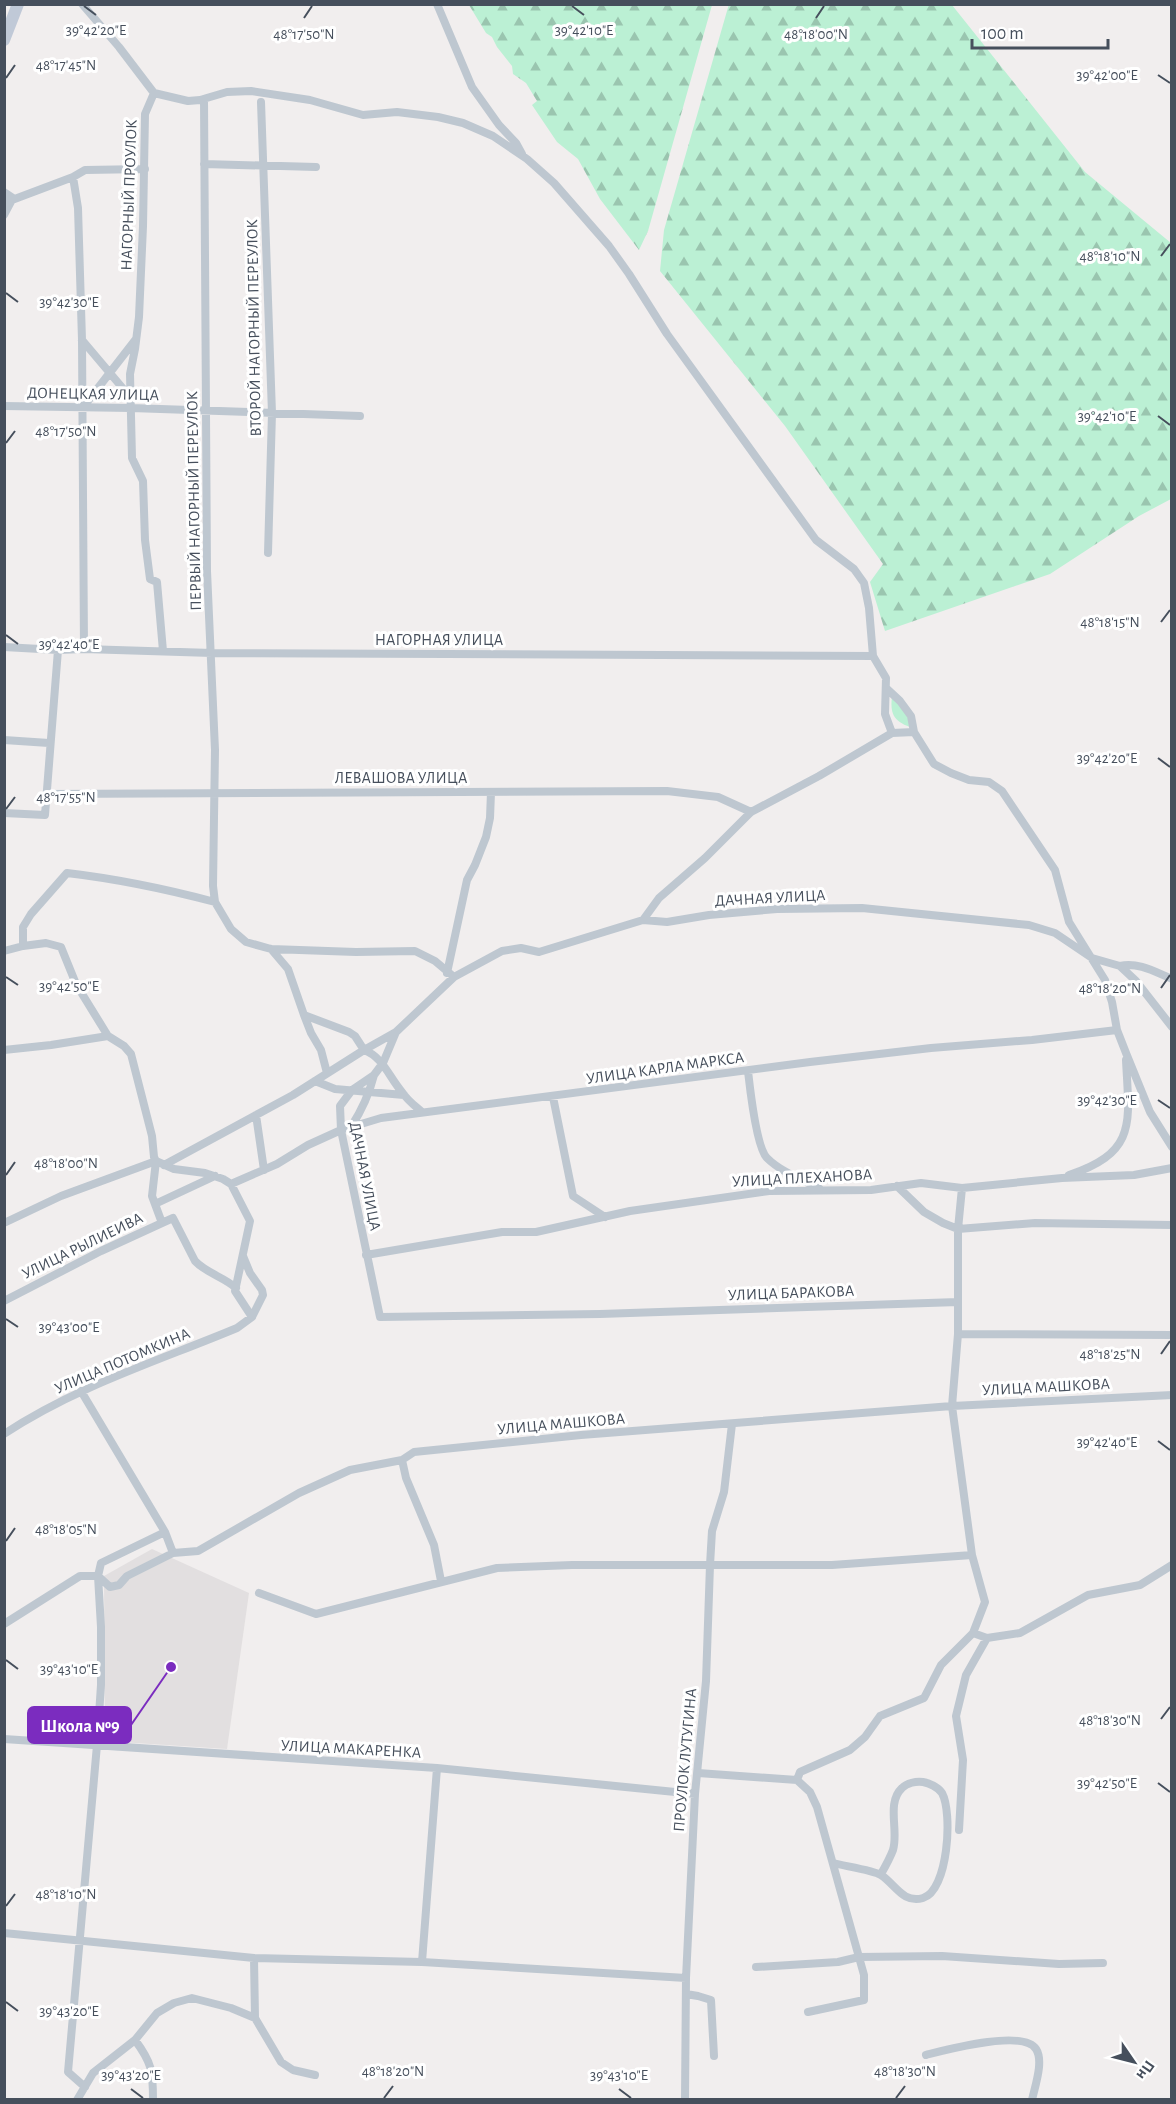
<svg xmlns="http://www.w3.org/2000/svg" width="1176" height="2104" viewBox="0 0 1176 2104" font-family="'Alegreya Sans',sans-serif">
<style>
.education{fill:#e2dfe0}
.grass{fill:#bbf0d4}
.forest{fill:url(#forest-firs)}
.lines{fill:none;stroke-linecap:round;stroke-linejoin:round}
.minor{stroke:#bec7d0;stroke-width:8}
.secondary{stroke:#c0c9d7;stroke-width:12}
.ticks{fill:none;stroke:#464f5c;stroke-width:2}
.labels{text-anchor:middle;stroke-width:6;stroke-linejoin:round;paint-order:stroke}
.street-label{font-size:16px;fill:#464f5c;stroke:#fff}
.ticks-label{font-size:15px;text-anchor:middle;fill:#464f5c;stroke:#fff;stroke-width:6;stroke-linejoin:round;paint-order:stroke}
.leader{fill:none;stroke:#7b2cbf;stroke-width:2}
.callout-dot{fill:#7b2cbf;stroke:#fff;stroke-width:2}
.callout{fill:#7b2cbf;stroke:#7b2cbf;stroke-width:2}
.callout-label{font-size:18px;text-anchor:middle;font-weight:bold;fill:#fff}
</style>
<defs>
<pattern id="forest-firs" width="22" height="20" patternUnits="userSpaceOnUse" patternTransform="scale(1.5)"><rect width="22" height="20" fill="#bbf0d4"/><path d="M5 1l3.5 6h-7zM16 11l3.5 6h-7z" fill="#9ac5af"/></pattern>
</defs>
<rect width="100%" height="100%" fill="#f1eeee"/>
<path class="education" d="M152 1549 249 1593 227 1749 105 1741 104 1576Z"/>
<path class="grass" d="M892 696 908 716 910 727C893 721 890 713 892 696Z"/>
<path class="forest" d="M729 4 952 5 1085 172 1171 243V499L1139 516 1050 574 885 631 870 582 883 564 785 426 660 271 664 230Z
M469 5H712L648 231 639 250 600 199 578 159 557 142 532 105 537 101 526 83 513 74 512 66 497 47 492 37 486 33Z"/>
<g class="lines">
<path class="minor" d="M82 4 119 47 154 93 188 101 200 100 227 92 251 91 310 100 363 115 397 112 438 117 463 123 493 136 527 159 554 183 609 246 629 274 667 334 816 540 854 569 864 583 869 608 873 656 886 678 885 714 892 733
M437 4 472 87 499 125 516 143 522 154
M154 93 145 114 143 226 139 317 135 349 130 374 132 458 143 481 145 540 150 579 157 582 163 651
M204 99 207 571 215 750 213 886 215 902 231 929 246 942 271 949 356 952 415 951 435 961 454 977 502 951 521 948 539 952 643 920 667 922 709 915 777 909 862 908 1029 925 1055 933 1092 958 1120 966 1136 981 1172 1027
M261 102 272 413 268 553
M204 164 316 167
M73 177 78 208 82 340 84 649
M4 192 13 198 4 215
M4 203 73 177 85 170 145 169
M82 340 131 398
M4 406 131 408 360 416
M84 406 136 339
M4 647 58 650 84 649 212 653 873 656
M886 688 900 701 911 716 914 732 934 764 951 773 969 780 989 782 1002 791 1055 870 1069 922 1105 980 1112 1002 1117 1030 1126 1053 1150 1112 1172 1147
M4 740 49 743
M47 794 667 791 718 797 751 812
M4 813 45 815 58 650
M643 920 659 898 705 858 751 812 819 776 892 733 914 732
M4 951 23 946
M1120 966C1139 962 1155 972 1172 979
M447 973 467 880 475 865 486 837 490 818 491 792
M454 977 396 1032 383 1063 374 1075 352 1090 340 1106 341 1130 380 1317 600 1314 958 1302V1334L1172 1335
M304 1015 311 1033 321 1050 327 1073
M108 1036 76 984 61 947 46 943 23 946V927L31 914 67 873C118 879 166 889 215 902
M4 1050 51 1045 108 1036 124 1046 131 1054 152 1136 154 1157 156 1161 174 1169 205 1173 223 1179 231 1184 250 1221 235 1291 252 1317
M364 1050C383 1057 389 1077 402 1092 407 1100 415 1106 422 1112
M364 1050 396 1032
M748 1071C750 1088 756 1147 767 1158 781 1172 803 1180 820 1189
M315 1081 335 1089 404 1095
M553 1097 573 1196 605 1217
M256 1115 264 1170
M351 1127C362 1110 369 1095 374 1075
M164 1165 293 1095 364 1050 355 1036 349 1032 304 1015 288 969 271 949
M1069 1175C1138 1152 1129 1122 1126 1060
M231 1184 277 1164 308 1145 341 1130 381 1118 810 1062 931 1048 1032 1040 1117 1030
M897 1186 924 1212 943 1223 958 1229 1035 1223 1172 1225
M155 1204 215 1176
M4 1223 61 1196 156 1161 152 1196 162 1223 101 1251 4 1301
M162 1223 173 1218 195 1261C206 1273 224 1277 236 1288
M366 1255 502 1232H536L630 1211 769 1191 871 1190 921 1183 962 1188 1062 1178 1134 1175 1172 1168
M958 1302V1229L962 1188
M81 1391 165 1532 173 1553
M4 1434C77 1386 158 1361 237 1328L252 1317 263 1295 262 1290 250 1273 243 1256
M402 1460 406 1478 434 1545 441 1581
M259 1593 316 1614 497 1568 572 1565H832L972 1555
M4 1624 80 1576H98L110 1587 119 1585 127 1576 173 1553 198 1551 299 1493 350 1470 402 1460 414 1452 581 1435 952 1406 1172 1395
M973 1633 987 1638 1020 1633 1088 1595 1140 1585 1172 1565
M4 1739 437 1768 695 1794
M698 1773 797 1780 810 1792 817 1807 864 1975V2000L808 2012
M797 1780 800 1772 850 1750 865 1737 880 1716 924 1698 941 1665 973 1633 985 1602 972 1555 952 1406 958 1334
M959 1830 963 1760 956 1716 966 1675 987 1638
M833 1863C844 1866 873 1870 881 1875 895 1884 903 1904 923 1898 948 1891 953 1813 942 1793 938 1787 929 1783 923 1782 916 1781 907 1783 902 1788 886 1803 899 1831 893 1850 890 1858 885 1867 881 1874
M4 1933 254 1958 422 1962 686 1978
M254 1958 255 2018
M422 1962 437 1768
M756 1967 838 1962 859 1957 942 1956 1059 1964 1103 1963
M686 1994 698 1996 711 2000 714 2056
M135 2040C152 2063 153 2071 153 2100
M926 2055C946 2050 1023 2029 1036 2049 1044 2061 1035 2086 1032 2100
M85 2087 68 2072 97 1745 101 1685V1627L98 1576 101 1563 165 1532
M77 2100 93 2073 135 2040 157 2013 174 2003 192 1998 231 2008 255 2018 281 2062 293 2070 315 2075
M685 2100 686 1978 695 1794 706 1681 710 1565 712 1531 724 1492 732 1424"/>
<path class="secondary" d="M4 40 18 4"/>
</g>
<path class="ticks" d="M84 6 96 15M572 6 584 15M304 18 312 6M816 18 824 6M1158 75 1170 83M6 78 15 65M1161 256 1170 244M6 293 18 302M1158 416 1170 425M6 443 15 431M1161 622 1170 610M6 635 18 644M1158 758 1170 767M6 809 15 797M6 977 18 985M1161 988 1170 975M1158 1100 1170 1108M6 1175 15 1162M6 1319 18 1327M1161 1354 1170 1341M1158 1441 1170 1450M6 1541 15 1528M6 1660 18 1669M1161 1719 1170 1707M1158 1783 1170 1792M6 1906 15 1894M6 2002 18 2011M131 2089 143 2098M619 2089 631 2098M384 2098 393 2086M896 2098 905 2086"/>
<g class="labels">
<g class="street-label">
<text transform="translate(128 195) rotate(-88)" y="6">НАГОРНЫЙ ПРОУЛОК</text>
<text transform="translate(253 328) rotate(-91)" y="6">ВТОРОЙ НАГОРНЫЙ ПЕРЕУЛОК</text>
<text transform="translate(93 393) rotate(1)" y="6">ДОНЕЦКАЯ УЛИЦА</text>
<text transform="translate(193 501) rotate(-91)" y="6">ПЕРВЫЙ НАГОРНЫЙ ПЕРЕУЛОК</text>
<text x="439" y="645">НАГОРНАЯ УЛИЦА</text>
<text x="401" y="783">ЛЕВАШОВА УЛИЦА</text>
<text transform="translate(770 897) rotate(-3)" y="6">ДАЧНАЯ УЛИЦА</text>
<text transform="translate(665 1067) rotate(-8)" y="6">УЛИЦА КАРЛА МАРКСА</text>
<text transform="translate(366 1176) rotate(79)" y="6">ДАЧНАЯ УЛИЦА</text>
<text transform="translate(802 1177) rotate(-3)" y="6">УЛИЦА ПЛЕХАНОВА</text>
<text transform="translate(82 1245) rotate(-26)" y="6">УЛИЦА РЫЛИЕИВА</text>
<text transform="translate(791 1292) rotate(-2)" y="6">УЛИЦА БАРАКОВА</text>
<text transform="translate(122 1360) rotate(-23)" y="6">УЛИЦА ПОТОМКИНА</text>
<text transform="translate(1046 1386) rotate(-3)" y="6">УЛИЦА МАШКОВА</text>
<text transform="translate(561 1423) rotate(-5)" y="6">УЛИЦА МАШКОВА</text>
<text transform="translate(351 1748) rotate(3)" y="6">УЛИЦА МАКАРЕНКА</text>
<text transform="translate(684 1760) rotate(-85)" y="6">ПРОУЛОК ЛУТУГИНА</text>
</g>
</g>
<g class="ticks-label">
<text x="96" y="35">39°42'20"E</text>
<text x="584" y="35">39°42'10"E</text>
<text x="304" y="39">48°17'50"N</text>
<text x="816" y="39">48°18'00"N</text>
<text x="66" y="70">48°17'45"N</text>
<text x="1107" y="80">39°42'00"E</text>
<text x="1110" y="261">48°18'10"N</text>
<text x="69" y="307">39°42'30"E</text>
<text x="1107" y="421">39°42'10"E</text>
<text x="66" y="436">48°17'50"N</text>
<text x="1110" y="627">48°18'15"N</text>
<text x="69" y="649">39°42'40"E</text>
<text x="1107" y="763">39°42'20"E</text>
<text x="66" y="802">48°17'55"N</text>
<text x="69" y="991">39°42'50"E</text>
<text x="1110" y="993">48°18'20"N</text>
<text x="1107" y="1105">39°42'30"E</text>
<text x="66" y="1168">48°18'00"N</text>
<text x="69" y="1332">39°43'00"E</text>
<text x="1110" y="1359">48°18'25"N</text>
<text x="1107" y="1447">39°42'40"E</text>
<text x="66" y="1534">48°18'05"N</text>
<text x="69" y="1674">39°43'10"E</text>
<text x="1110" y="1725">48°18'30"N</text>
<text x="1107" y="1788">39°42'50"E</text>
<text x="66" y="1899">48°18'10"N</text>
<text x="69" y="2016">39°43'20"E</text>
<text x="393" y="2076">48°18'20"N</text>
<text x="905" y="2076">48°18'30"N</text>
<text x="131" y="2080">39°43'20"E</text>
<text x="619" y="2080">39°43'10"E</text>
</g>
<path class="leader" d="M171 1667L131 1725"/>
<circle class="callout-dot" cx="171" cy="1667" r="6"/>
<rect class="callout" x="28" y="1707" width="103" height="36" rx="6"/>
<g class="callout-label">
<text x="80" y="1732">Школа №9</text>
</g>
<rect width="1176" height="2104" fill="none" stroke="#464f5c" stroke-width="12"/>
<g transform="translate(1134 2062) rotate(125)" stroke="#ffffff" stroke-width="4.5" paint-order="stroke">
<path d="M0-4.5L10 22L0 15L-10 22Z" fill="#464f5c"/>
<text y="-9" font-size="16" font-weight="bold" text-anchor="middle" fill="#464f5c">Пн</text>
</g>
<path d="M972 39v9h136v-9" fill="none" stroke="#464f5c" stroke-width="3"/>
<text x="981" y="39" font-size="18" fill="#464f5c" stroke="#ffffff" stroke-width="4.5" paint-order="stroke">100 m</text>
</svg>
